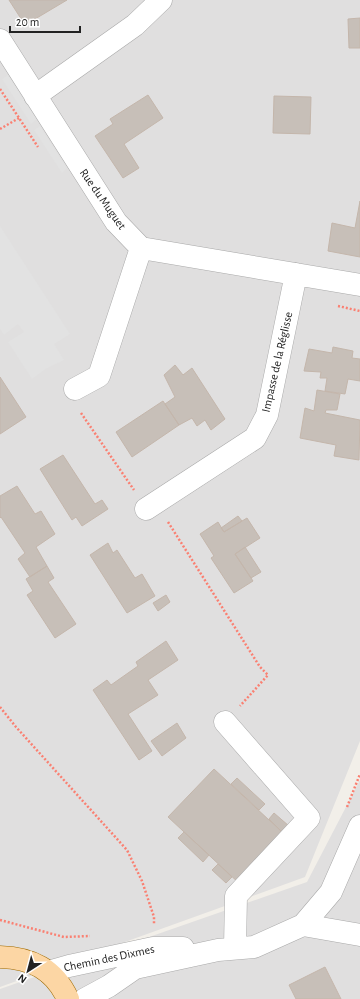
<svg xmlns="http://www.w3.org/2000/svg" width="360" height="999" viewBox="0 0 360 999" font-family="'Alegreya Sans',sans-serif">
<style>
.residential{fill:#e0dfdf}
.parking{fill:#e2e2e2}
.building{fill:#c7bfb8;stroke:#c4b6ab}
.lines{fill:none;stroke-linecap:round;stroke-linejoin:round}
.minor-casing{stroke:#a9a9a9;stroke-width:23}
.major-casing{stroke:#a06b00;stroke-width:23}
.path{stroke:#fa8072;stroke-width:2.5;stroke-dasharray:2 2;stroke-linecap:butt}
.minor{stroke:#fff;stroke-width:22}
.major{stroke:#fcd6a4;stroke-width:22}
.labels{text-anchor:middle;stroke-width:4;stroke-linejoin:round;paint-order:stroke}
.street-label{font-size:12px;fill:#222;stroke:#fff}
</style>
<rect width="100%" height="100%" fill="#f2efe9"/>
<path class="residential" d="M0 0H360V741L305 877 0 987Z
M360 780V999H0V989L307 882Z"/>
<path class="parking" d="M8 75 37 119 31 124 2 79Z
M40 126 67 168 62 173 34 130Z
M0 226 70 334 54 344 64 360 47 368 32 379 8 342 24 332 18 324 4 335 0 329Z"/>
<path class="building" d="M9 0H67L25 25Z
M360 18V48H349L348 19Z
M148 95 163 118 124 144 139 168 123 178 95 136 113 124 110 119Z
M274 96 311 97 310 134 273 133Z
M360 201V257L328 251 332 223 355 228Z
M333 347 353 351 352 358 360 359V381L348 379 345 394 325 391 327 378H320L321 372 304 371 309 349 332 353Z
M175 365 183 375 192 368 225 419 211 430 205 420 197 426 192 418 179 425 165 404 175 397 164 375Z
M0 377 26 417 0 434Z
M317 390 340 394 337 410H326L325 413 360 420 359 460 334 456 336 445 300 438 305 408 314 411Z
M163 401 179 425 132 457 116 432Z
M63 455 95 504 102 500 108 509 82 526 76 517 72 520 40 469Z
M17 486 35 514 41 511 55 534 36 547 47 566 30 577 18 559 25 553 1 517 0 518V496Z
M238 516 242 521 224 532 221 528Z
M247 518 260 538 235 554 253 581 234 593 211 558 214 556 200 534 218 522 224 532Z
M108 543 113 553 117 550 135 578 142 574 155 596 127 613 90 555Z
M245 547 261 572 251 578 235 554Z
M47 566 54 578 48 582 76 624 55 638 27 595 33 591 26 579Z
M166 595 170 602 158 611 153 603Z
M166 641 178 660 148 680 158 695 128 714 152 751 139 760 93 690 107 680 111 685 138 666 136 662Z
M177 723 186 738 162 756 151 741Z
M214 769 283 833 241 885 168 817Z
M237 778 265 804 259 810 231 784Z
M274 813 289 826 283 833 269 819Z
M184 832 209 855 203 862 178 838Z
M218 864 232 877 226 883 212 870Z
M325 967 341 999H296L289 985Z"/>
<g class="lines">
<defs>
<path id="minor" d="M0 40 116 222 141 248 360 285
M35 96 135 25 161 0
M75 389 99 376 141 248
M146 509 255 438 267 415 296 274
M225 722 309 818 236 896 235 947
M303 925 331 892 360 826
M48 972 69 966 153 948H183
M85 999 109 986 135 968 218 950 254 947 303 925 360 935"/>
<path id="major" d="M0 957C32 958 54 969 68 999"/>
</defs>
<use href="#minor" class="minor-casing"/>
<use href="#major" class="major-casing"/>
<path class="path" d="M0 89 38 147
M0 129 19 118
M338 306 360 311
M81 413 134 490
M168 522 260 667 268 675 240 706
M0 707 16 727 127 850 142 881 154 917V925
M347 807 360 774
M0 920 64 937 90 936"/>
<use href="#minor" class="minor"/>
<use href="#major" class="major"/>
</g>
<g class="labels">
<g class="street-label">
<text transform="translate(103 199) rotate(55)" y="4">Rue du Muguet</text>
<text transform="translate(277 362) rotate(-77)" y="4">Impasse de la Réglisse</text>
<text transform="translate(109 958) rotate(-12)" y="4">Chemin des Dixmes</text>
</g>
</g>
<g transform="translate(28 971) rotate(216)" stroke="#ffffff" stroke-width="3" paint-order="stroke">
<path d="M0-3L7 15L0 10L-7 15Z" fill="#222222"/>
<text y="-6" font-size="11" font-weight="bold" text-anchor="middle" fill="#222222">N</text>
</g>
<path d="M10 26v6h70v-6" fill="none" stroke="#222222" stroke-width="2"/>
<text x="16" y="26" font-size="12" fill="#222222" stroke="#ffffff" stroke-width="3" paint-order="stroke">20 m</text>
</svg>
